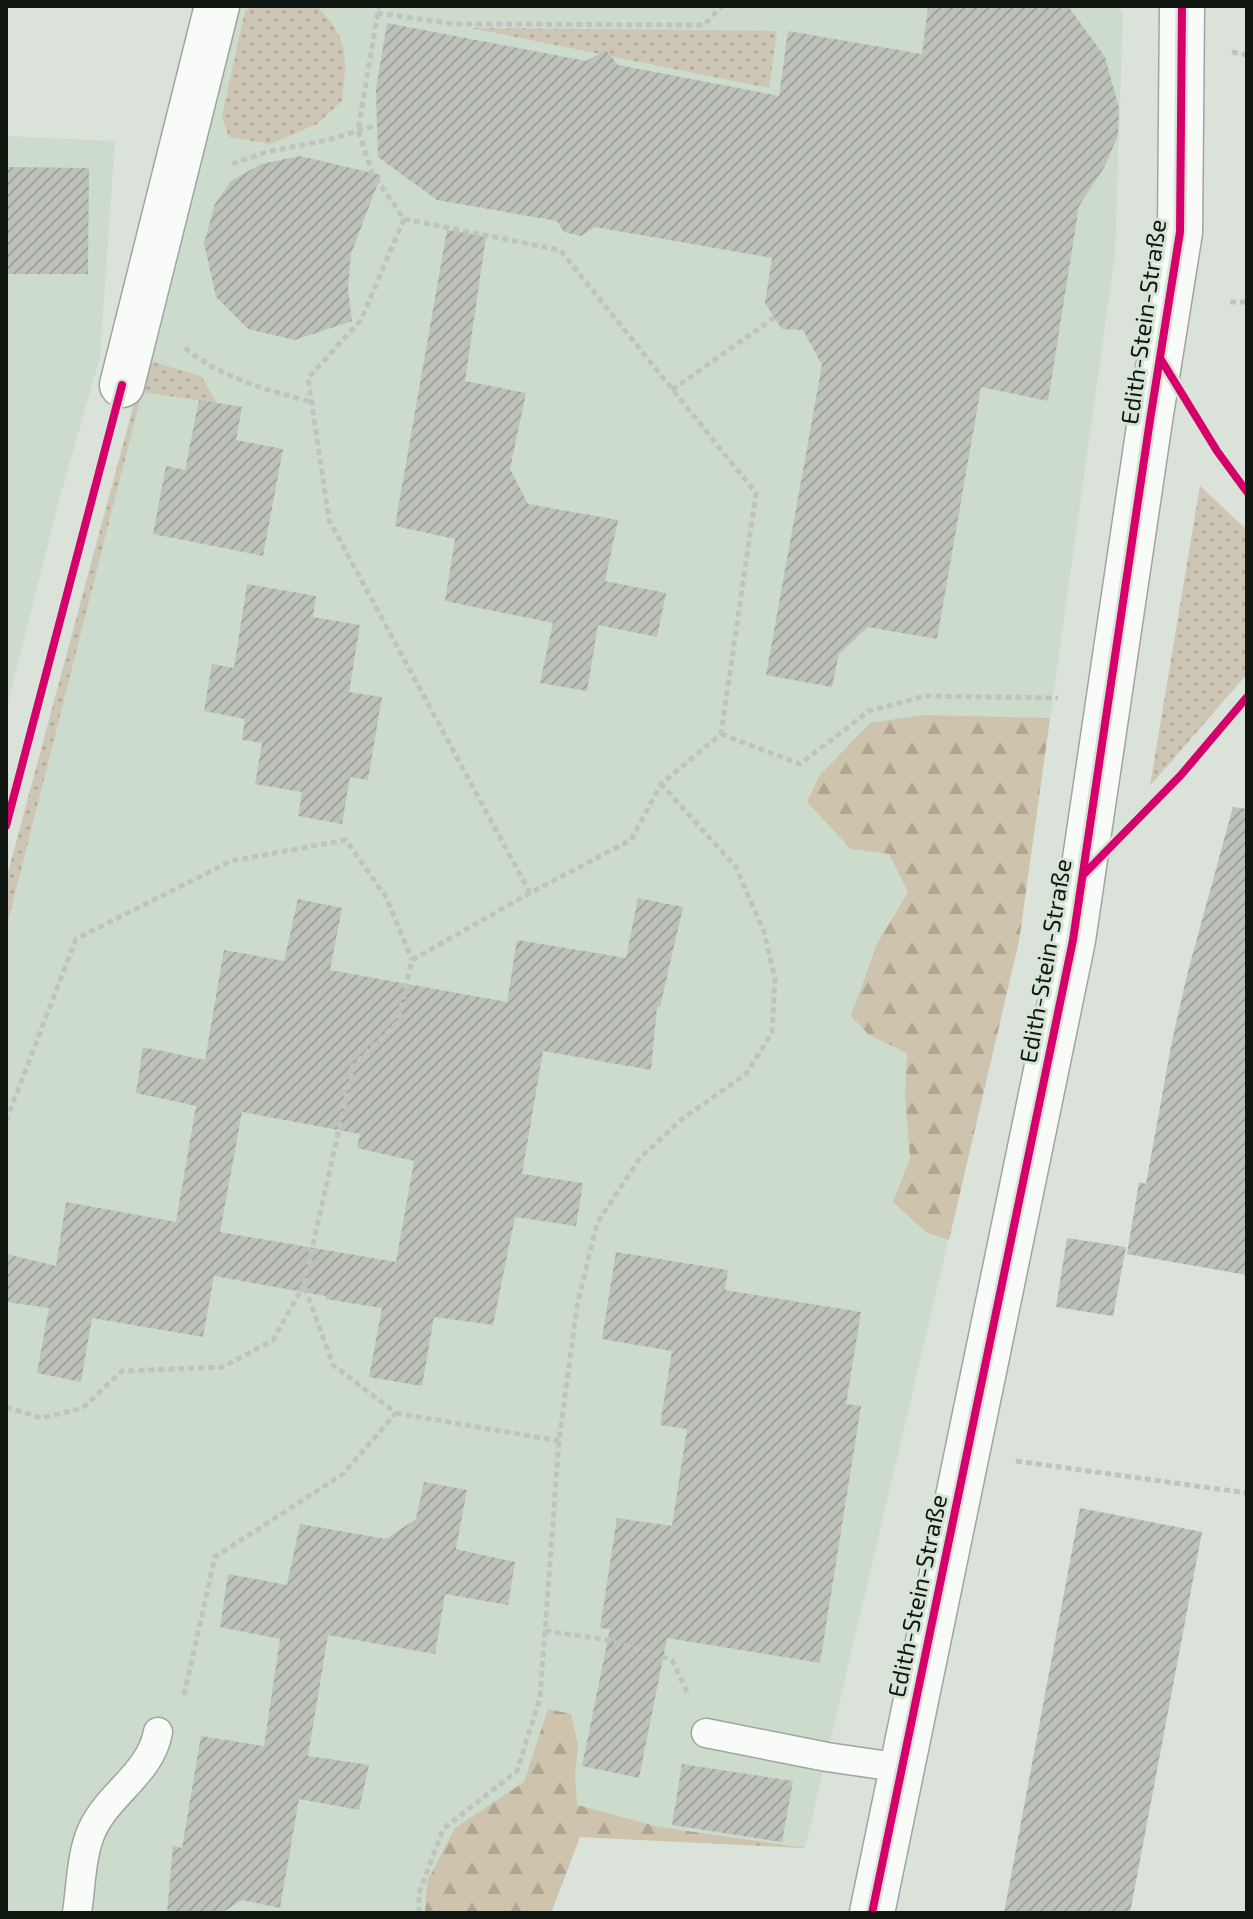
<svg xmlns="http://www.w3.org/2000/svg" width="1253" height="1919" viewBox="0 0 1253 1919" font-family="'Exo 2',sans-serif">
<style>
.built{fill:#cddbcc}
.grass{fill:url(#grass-dots)}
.forest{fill:url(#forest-firs)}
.building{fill:url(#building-hatch);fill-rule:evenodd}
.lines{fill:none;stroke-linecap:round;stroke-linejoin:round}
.lane-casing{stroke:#9fa59f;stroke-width:31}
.street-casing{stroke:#9fa59f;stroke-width:47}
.path{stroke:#c1c3c1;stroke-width:5;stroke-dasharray:6 4;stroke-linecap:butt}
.lane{stroke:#f9fbf9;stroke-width:28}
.street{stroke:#f9fbf9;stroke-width:44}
.cycleway-casing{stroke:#d6e5d6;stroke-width:13}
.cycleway{stroke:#d6006c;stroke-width:8}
.labels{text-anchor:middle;stroke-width:6;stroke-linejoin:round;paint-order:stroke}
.street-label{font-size:24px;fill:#101610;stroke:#d6e5d6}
</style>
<defs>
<pattern id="grass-dots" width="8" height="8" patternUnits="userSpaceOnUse" patternTransform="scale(2)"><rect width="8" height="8" fill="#cdc6b5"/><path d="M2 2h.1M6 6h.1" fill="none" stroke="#afa99b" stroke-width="1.8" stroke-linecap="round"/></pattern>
<pattern id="forest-firs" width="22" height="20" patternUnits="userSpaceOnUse" patternTransform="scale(2)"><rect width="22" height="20" fill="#cec3ac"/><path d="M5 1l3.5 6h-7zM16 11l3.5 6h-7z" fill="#b0a793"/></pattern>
<pattern id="building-hatch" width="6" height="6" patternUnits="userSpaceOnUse" patternTransform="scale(2)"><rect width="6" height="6" fill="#bdc1ba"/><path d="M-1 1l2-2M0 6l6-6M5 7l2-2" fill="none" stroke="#a1a59f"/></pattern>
</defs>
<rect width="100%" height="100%" fill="#dae2da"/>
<path class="built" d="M240 6H1119L1123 13 1115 254 1019 941 805 1848 580 1837 551 1913H6V880Z
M6 136 115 141 100 357 60 497 6 710Z"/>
<path class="grass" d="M253 6H316C350 38 347 58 342 101L317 124 270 144 229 137 222 117 245 11Z
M471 28 777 31 769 88Z
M146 360 201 376 217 403 142 392 6 929V880Z
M1200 486 1247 530V674L1150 786Z"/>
<path class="forest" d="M922 715 1050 718 1019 941 949 1240 926 1232 893 1202 910 1158 905 1097 907 1053 869 1035 851 1016 877 944 908 892 889 854 851 849 807 802 819 776 870 723Z
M548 1709 571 1714 578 1745 575 1776 577 1805 659 1827 805 1848 580 1837 551 1913H425L427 1882 455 1828 524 1782Z"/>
<path class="building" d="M928 6H1068L1105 57 1119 108 1118 135 1105 166 1079 206 1048 401 981 387 937 639 868 627 839 654 832 687 766 675 822 365 803 330 782 329 765 303 772 258 595 227 581 236 564 232 557 221 437 200 378 157 376 89 387 23 586 61 606 50 618 65 779 96 788 31 922 54Z
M300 156 381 175 351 254 348 289 352 321 295 340 248 329 216 297 204 243 215 204 231 181 261 164Z
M6 167 89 168 88 274H6Z
M447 230 486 236 465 381 526 393 510 469 528 504 618 520 605 581 666 593 657 637 598 625 587 691 540 683 553 623 445 601 455 539 395 526Z
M199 400 242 407 236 440 283 449 263 556 153 534 166 466 185 470Z
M247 584 316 596 313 617 360 625 349 692 382 697 368 780 350 777 342 824 298 816 302 792 255 784 262 743 242 740 245 719 204 711 212 664 234 668Z
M1233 807 1247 809V1275L1127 1254 1139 1182 1146 1184 1172 1041 1187 975Z
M638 898 683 907 660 1007H657L651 1070 543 1051 522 1174 583 1183 576 1226 515 1217 493 1325 434 1317 422 1386 369 1377 382 1308 325 1299 326 1296 214 1276 203 1337 92 1318 81 1382 37 1373 49 1308 6 1302V1254L56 1266 66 1202 176 1222 196 1106 136 1093 143 1047 205 1060 224 950 284 961 298 899 342 908 330 970 507 1002 517 940 626 958ZM242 1112 360 1134 357 1148 414 1161 396 1262 220 1232Z
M1067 1238 1126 1247 1113 1316 1056 1307Z
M616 1252 728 1270 725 1290 861 1312 846 1404 861 1406 820 1663 667 1638 639 1778 582 1766 610 1629 600 1628 617 1518 672 1526 687 1429 660 1425 672 1351 602 1339Z
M424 1482 467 1490 456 1549 515 1562 508 1605 445 1594 435 1654 328 1635 308 1756 369 1765 359 1810 299 1799 280 1908 242 1900 221 1913H167L173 1846 182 1848 201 1736 264 1746 280 1639 220 1627 228 1574 287 1585 300 1524 386 1539 416 1519Z
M1080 1508 1202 1532 1130 1913H1004Z
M682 1764 793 1781 782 1842 672 1825Z"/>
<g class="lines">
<defs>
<path id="lane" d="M706 1733 827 1757 903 1768
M77 1913C81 1887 81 1852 93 1828 110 1793 151 1772 158 1732"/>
<path id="street" d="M122 385 217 6
M872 1913 1073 940 1150 420 1180 232 1182 6"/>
</defs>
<use href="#lane" class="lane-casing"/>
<use href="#street" class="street-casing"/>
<path class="path" d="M377 13 454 24 704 25 722 6
M1232 52 1247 55
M232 164 266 152 328 140 377 125
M404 219 361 320 308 378 329 520 530 893
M1230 302H1247
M185 348C223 379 265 389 311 402
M672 390 775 317
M721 734 800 764 869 711 925 696 1058 698
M6 1121 76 939 231 861 346 840 386 897 412 960
M6 1407 42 1418 83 1408 122 1371 223 1367 273 1340 304 1285
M396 1413 559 1441
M1016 1461 1247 1493
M545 1631 603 1639 672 1660 689 1696
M184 1695 215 1557 343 1474 396 1413 333 1365 304 1285 353 1066 398 1022 412 960 530 893 631 840 661 784 721 734 756 493 560 250 404 219 372 173 358 130 379 6
M419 1913V1893L443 1829 517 1771 540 1698 559 1441 577 1306 597 1223 640 1158 682 1119 746 1074 772 1033 775 979 764 932 736 867 661 784"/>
<use href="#lane" class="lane"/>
<use href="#street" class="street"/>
<defs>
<path id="cycleway" d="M1160 358 1217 451 1247 492
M6 826 122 385
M1083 875 1181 775 1247 697
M872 1913 1073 940 1150 420 1180 232 1182 6"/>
</defs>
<use href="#cycleway" class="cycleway-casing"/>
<use href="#cycleway" class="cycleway"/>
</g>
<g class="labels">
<g class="street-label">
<text transform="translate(1144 322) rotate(-82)" y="8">Edith-Stein-Straße</text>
<text transform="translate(1046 961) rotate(-80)" y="8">Edith-Stein-Straße</text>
<text transform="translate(918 1596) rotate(-78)" y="8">Edith-Stein-Straße</text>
</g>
</g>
<rect width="1253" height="1919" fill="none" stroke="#101610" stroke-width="16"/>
</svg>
